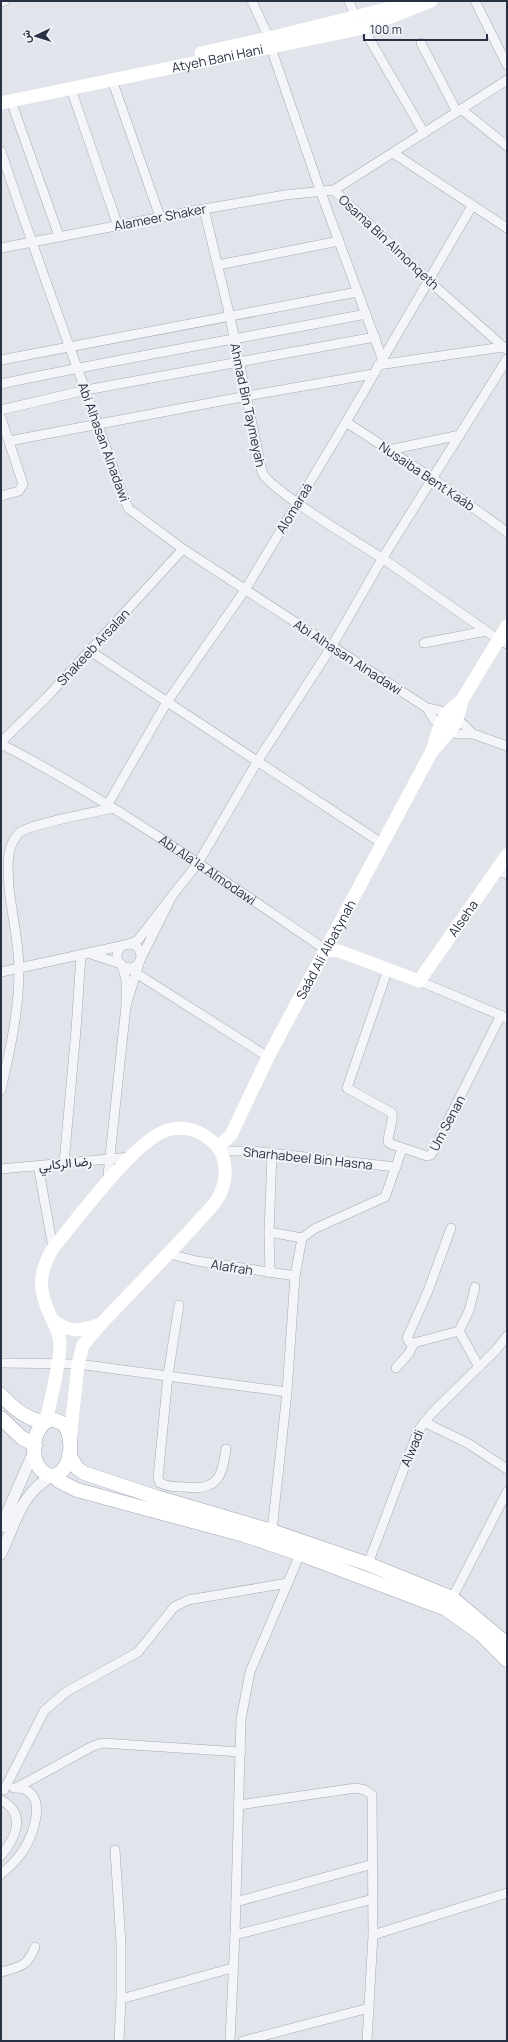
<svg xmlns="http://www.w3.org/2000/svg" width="508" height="2042" viewBox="0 0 508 2042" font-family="Manrope,Vazirmatn,sans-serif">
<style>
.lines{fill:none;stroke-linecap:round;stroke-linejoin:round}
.minor-casing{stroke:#a6aab5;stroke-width:10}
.tertiary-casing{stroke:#a6aab5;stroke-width:12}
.primary-casing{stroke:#9fa7b6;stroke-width:15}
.minor{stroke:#f4f5f8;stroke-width:9}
.tertiary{stroke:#f4f5f8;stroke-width:11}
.secondary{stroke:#fff;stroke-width:13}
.primary{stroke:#fff;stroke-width:14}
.labels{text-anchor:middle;stroke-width:4;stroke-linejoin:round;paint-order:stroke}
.street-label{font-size:13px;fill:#283043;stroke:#f1f3f7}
</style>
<rect width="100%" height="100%" fill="#e1e4ea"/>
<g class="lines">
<defs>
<g id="minor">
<path d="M252 1 269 38"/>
<path d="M349 1 355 16"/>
<path d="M475 1 507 65"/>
<path d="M1 2 5 1"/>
<path d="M363 28 424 133"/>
<path d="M421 43 457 112"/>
<path d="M271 48 320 190 382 358"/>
<path d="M112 80 160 217"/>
<path d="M71 89 118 226"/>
<path d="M11 101 59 236"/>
<path d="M461 109 507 146"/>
<path d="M1 151C39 268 84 383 124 499L129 509 183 549 427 708 434 720 450 732 458 734H473L507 746"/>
<path d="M393 153 507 228"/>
<path d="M334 190 429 281 507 350"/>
<path d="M334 190 507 80"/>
<path d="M204 209 230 317 262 472C268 489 362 545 382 558 421 585 460 613 499 640L507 644"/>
<path d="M1 248 204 209 285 195 334 190"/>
<path d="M218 265 339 241"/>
<path d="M1 360 357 292"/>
<path d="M378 365 503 347"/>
<path d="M1 384C122 358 244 338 366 314"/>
<path d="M1 410 86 390 375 337"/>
<path d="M1 418 23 484 19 491 1 496"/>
<path d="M346 422 432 478 507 532"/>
<path d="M9 441 247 396 373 374"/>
<path d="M389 450 460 435"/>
<path d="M424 643 486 631"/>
<path d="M90 651 383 844"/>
<path d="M427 708C447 710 460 720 473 734"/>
<path d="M1 742 48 696 183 549"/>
<path id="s1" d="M1 744C115 803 220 878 326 950"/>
<path d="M108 804 167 702 245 590 346 422 472 206"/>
<path d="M496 871 507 874"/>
<path d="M172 896 198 863 257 762 332 646 382 559 507 359"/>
<path d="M129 944 138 940 172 896 141 958"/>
<circle cx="129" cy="956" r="12"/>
<path d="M91 954 121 964"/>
<path d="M122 965 126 980V1006L140 960"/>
<path d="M128 968 268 1057"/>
<path d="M388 969 347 1088 392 1113C394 1122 388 1132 388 1142L391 1144 427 1156 431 1155 501 1015"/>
<path d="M1 972 125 945"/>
<path d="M419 981 507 1018"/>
<path d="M1 1090C10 1050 19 1011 19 970 19 943 12 915 9 888 8 870 5 847 19 833 29 824 96 812 113 808"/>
<path d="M219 1151H251L396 1167"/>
<path d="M64 1163 76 1030 81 955"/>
<path d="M38 1165 53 1248"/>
<path d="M1 1169 130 1157"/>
<path d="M107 1184 126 1006"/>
<path d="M269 1232 302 1238"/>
<path d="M169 1254 197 1261 295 1276"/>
<path d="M270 1273 269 1232 272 1154"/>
<path d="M475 1287 469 1311 459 1331 479 1367"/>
<path d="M179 1305 168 1375 158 1478 160 1483C168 1487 176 1487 185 1487 217 1491 222 1478 226 1449"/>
<path d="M414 1343 409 1342 407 1338 428 1291 451 1228"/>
<path d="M2 1363 78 1364 287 1392"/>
<path d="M396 1368 409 1353 414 1343 459 1331"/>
<path d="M424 1422 469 1444 507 1469"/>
<path d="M272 1531 287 1392 295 1276 302 1238 314 1229 385 1197 402 1149"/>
<path d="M368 1564 418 1431 431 1414 496 1350 507 1336"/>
<path d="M450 1602 507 1492"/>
<path d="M16 1788 93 1746 102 1743 241 1752"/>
<path d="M4 1790 44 1711 66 1692 138 1652 174 1607 188 1600 288 1583"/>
<path d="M1 1800C27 1814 16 1837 1 1856"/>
<path d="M239 1805 356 1788 365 1790 372 1795 373 1935 367 2041"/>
<path d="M115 1850 121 1944V1999"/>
<path d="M1 1874C10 1867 16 1861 22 1852 35 1834 50 1787 14 1788"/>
<path d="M236 1902 373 1864"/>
<path d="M235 1935 373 1899"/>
<path d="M373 1935 507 1893"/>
<path d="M1 1972C20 1967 28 1966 35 1947"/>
<path d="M119 2041 121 1999 232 1968"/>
<path d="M230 2041 235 1935 241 1719 250 1672 300 1554"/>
<path d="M243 2041 369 2008"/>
</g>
<path id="tertiary" d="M1 1527 34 1451
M1 1554C15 1524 21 1493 52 1476"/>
<path id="primary" d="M1 1395C13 1408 26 1419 43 1422
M1 1418 22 1438 35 1445
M50 1420H55L64 1424C74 1438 73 1470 54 1476 28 1475 28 1427 50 1420Z
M69 1455 77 1468 84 1473 156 1497 272 1531 368 1564 452 1598 507 1644
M54 1476 59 1481 77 1490 244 1535 300 1554 446 1609 481 1634 507 1660"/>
</defs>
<use href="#minor" class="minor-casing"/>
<use href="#tertiary" class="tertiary-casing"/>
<use href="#primary" class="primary-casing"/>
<use href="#minor" class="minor"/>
<use href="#tertiary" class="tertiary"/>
<g class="secondary">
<path d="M201 53 269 38 386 9 405 1"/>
<path id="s2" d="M1 103 363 28 431 1"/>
<path d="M434 749C452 729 457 726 462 700"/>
<path id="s3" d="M326 950 339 951 419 981 507 855"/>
<path id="s4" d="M218 1147 231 1135 268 1057 432 751 440 725 447 713 462 700 507 626"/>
<path d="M46 1421C50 1402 61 1361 60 1343 59 1332 55 1326 51 1317 38 1290 38 1274 53 1248 76 1221 136 1138 168 1130 187 1125 204 1132 217 1146 227 1158 227 1178 221 1192 216 1205 203 1215 195 1225 164 1259 132 1291 101 1324 81 1331 69 1334 52 1319"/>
<path d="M70 1440 78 1364 83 1345 100 1325"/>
</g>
<use href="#primary" class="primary"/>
</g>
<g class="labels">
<g class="street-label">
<text dy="5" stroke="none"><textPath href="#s2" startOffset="221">Atyeh Bani Hani</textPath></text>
<text transform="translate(160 217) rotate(-11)" y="5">Alameer Shaker</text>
<text transform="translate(389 242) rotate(43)" y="5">Osama Bin Almonqeth</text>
<text transform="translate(248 405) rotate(78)" y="5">Ahmad Bin Taymeyah</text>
<text transform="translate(104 442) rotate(70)" y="5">Abi Alhasan Alnadawi</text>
<text transform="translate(427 476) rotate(34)" y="5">Nusaiba Bent Kaáb</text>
<text transform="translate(294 508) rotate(-59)" y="5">Alomaraá</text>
<text transform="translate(93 647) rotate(-47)" y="5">Shakeeb Arsalan</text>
<text transform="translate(348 657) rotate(33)" y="5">Abi Alhasan Alnadawi</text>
<text dy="5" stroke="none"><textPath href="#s1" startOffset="242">Abi Ala'la Almodawi</textPath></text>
<text dy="5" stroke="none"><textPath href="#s3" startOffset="175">Alseha</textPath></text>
<text dy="5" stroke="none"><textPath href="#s4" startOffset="226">Saád Ali Albatynah</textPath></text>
<text transform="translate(447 1123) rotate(-62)" y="5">Um Senan</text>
<text transform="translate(308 1158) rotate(6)" y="5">Sharhabeel Bin Hasna</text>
<text transform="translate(65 1163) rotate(-6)" y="5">رضا الركابي</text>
<text transform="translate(232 1267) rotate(9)" y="5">Alafrah</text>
<text transform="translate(412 1448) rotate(-67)" y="5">Alwadi</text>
</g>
</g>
<rect width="508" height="2042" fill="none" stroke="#283043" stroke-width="4"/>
<g transform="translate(36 36) rotate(266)" stroke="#f1f3f7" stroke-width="3" paint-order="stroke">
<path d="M0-3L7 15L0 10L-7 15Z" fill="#283043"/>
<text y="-6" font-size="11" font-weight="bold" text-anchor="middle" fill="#283043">ش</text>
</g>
<path d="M364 34v6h123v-6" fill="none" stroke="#283043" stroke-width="2"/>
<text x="370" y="34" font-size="12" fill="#283043" stroke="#f1f3f7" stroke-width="3" paint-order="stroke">100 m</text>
</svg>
